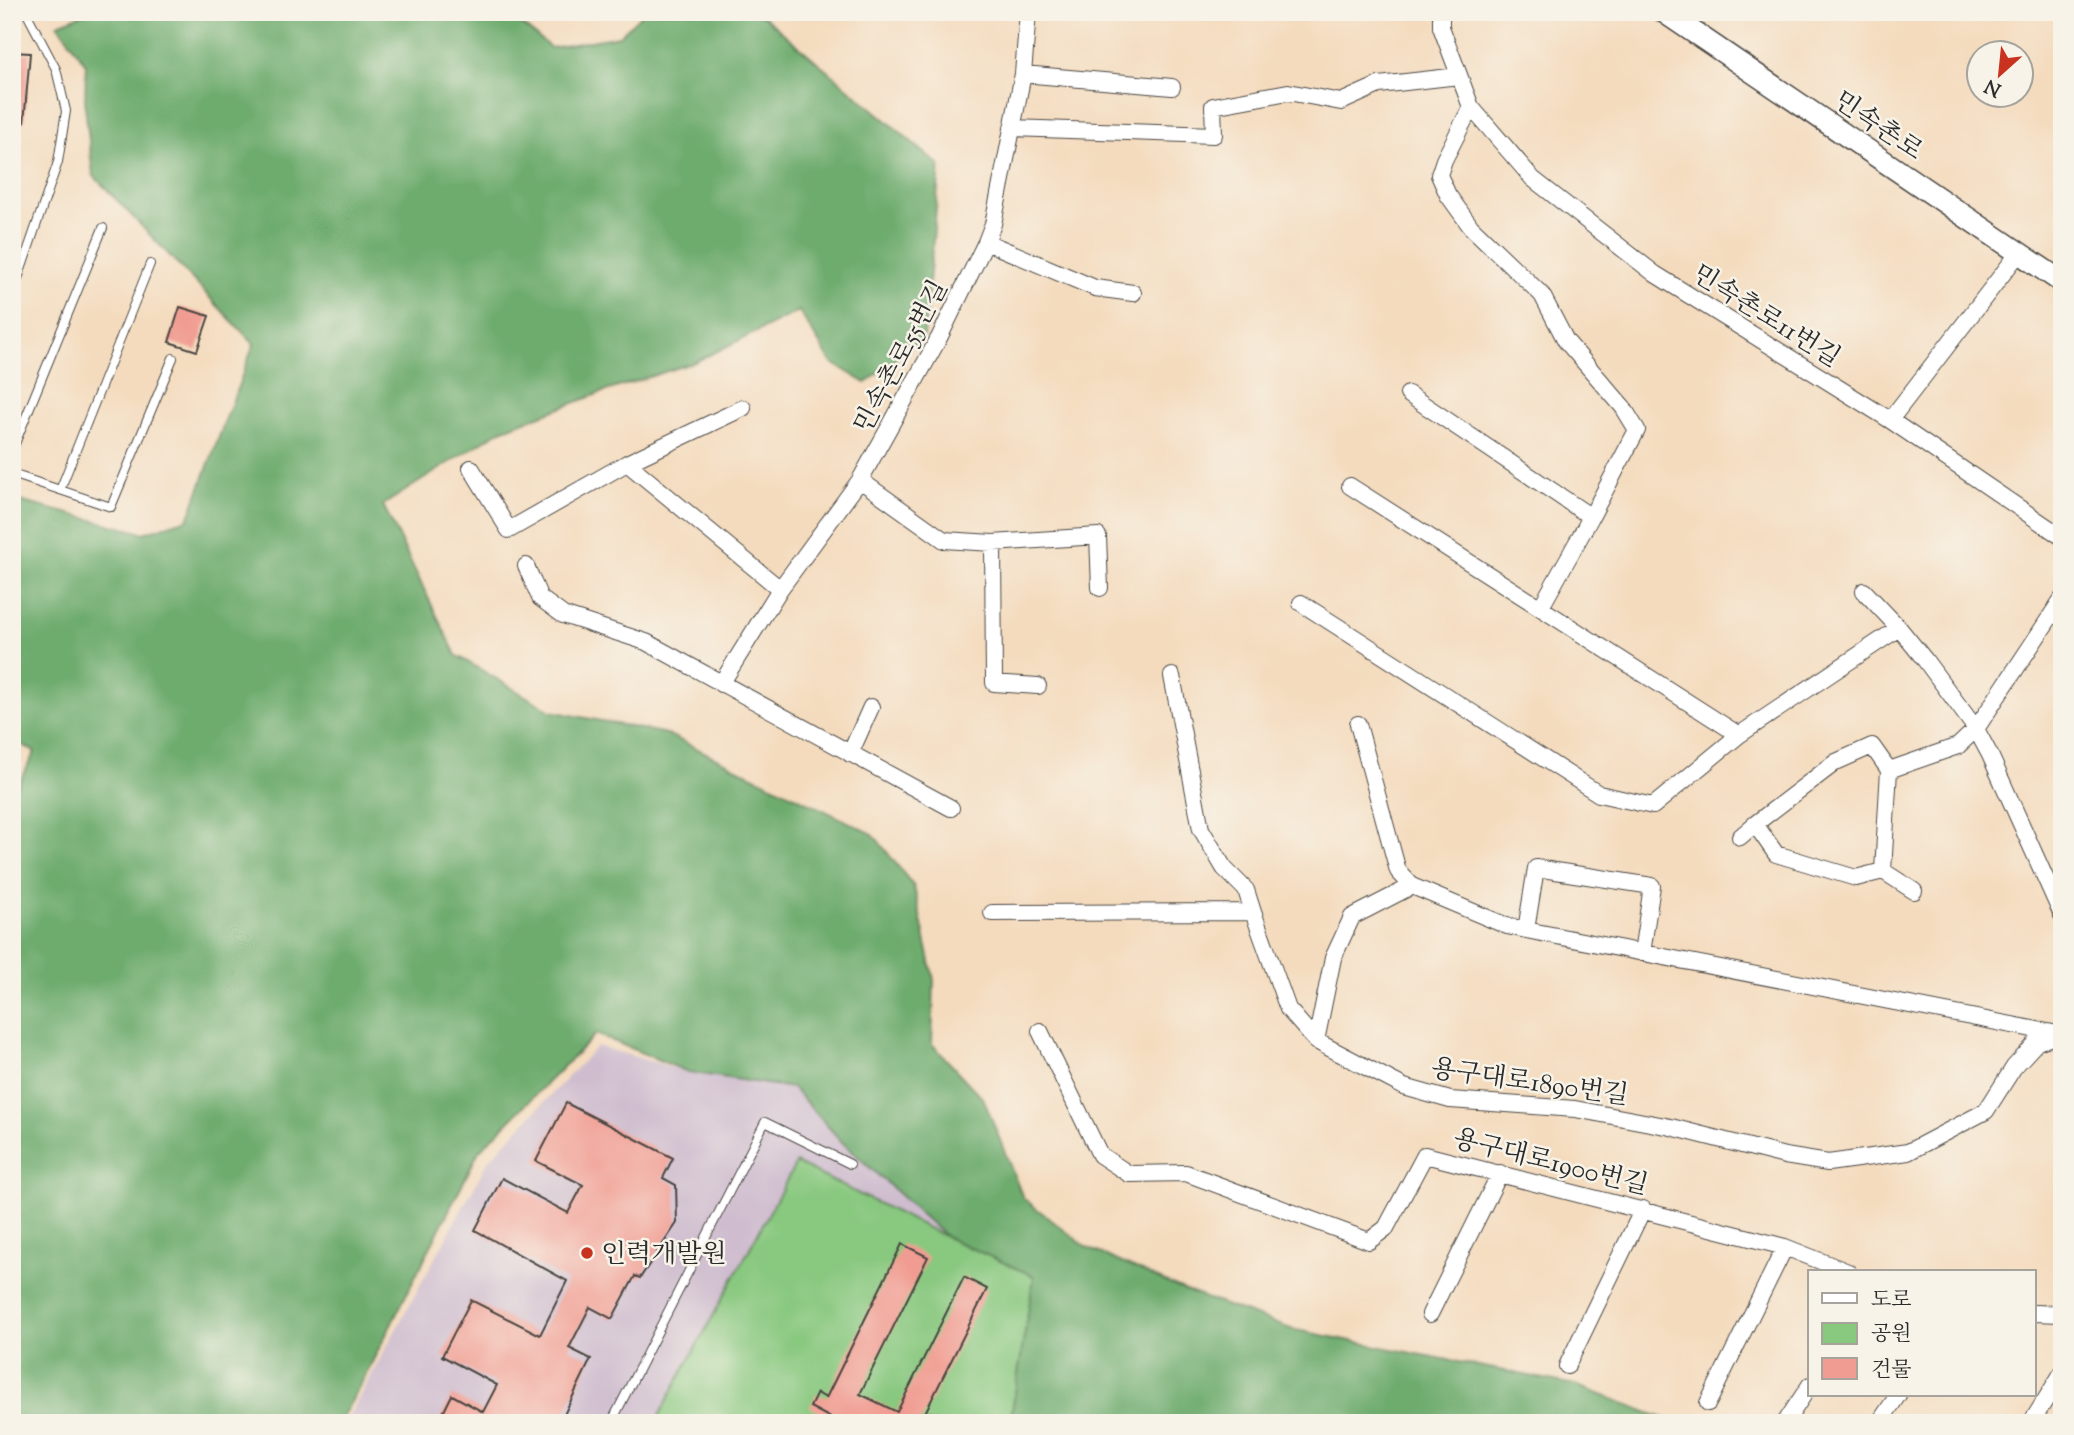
<svg xmlns="http://www.w3.org/2000/svg" width="2074" height="1435" viewBox="0 0 2074 1435" font-family="'Sorts Mill Goudy','Noto Serif KR',serif">
<style>
.industrial{fill:#cfbdcf}
.green{fill:#88c87f;stroke:#5a7a55;stroke-width:2}
.forest{fill:#6eac6e;stroke:#4c6c4c;stroke-width:2}
.building{fill:#f19c92}
.lines{fill:none;stroke-linecap:round;stroke-linejoin:round}
.service-casing{stroke:#494541;stroke-width:10}
.minor-casing{stroke:#494541;stroke-width:18}
.tertiary-casing{stroke:#494541;stroke-width:24}
.service{stroke:#fff;stroke-width:8}
.minor{stroke:#fff;stroke-width:16}
.tertiary{stroke:#fff;stroke-width:21}
.poi-dot{fill:#c8321e;stroke:#f7f3e8;stroke-width:2.5}
.labels{text-anchor:middle;stroke-width:5;stroke-linejoin:round;paint-order:stroke}
.street-label{font-size:26px;fill:#2b2b2b;stroke:#f7f3e8}
.poi-label{font-size:26px;fill:#2b2b2b;stroke:#f7f3e8;text-anchor:start}
</style>
<rect width="100%" height="100%" fill="#f7f3e8"/>
<filter id="ink" filterUnits="userSpaceOnUse"><feTurbulence type="fractalNoise" baseFrequency=".0143" numOctaves="2"/><feDisplacementMap in="SourceGraphic" scale="14" xChannelSelector="R" yChannelSelector="G"/><feConvolveMatrix kernelMatrix="1 2 1 2 8 2 1 2 1" color-interpolation-filters="sRGB"/></filter>
<filter id="wash" filterUnits="userSpaceOnUse"><feTurbulence type="fractalNoise" baseFrequency=".00686" numOctaves="4" result="noise"/><feDisplacementMap in="SourceGraphic" scale="28" xChannelSelector="R" yChannelSelector="G"/><feGaussianBlur stdDeviation="1.57" result="paint"/><feColorMatrix in="noise" values="0 0 0 0 0 0 0 0 0 0 0 0 0 0 0 0 0 1.4 0 .05"/><feComposite in="paint" operator="in"/></filter>
<g filter="url(#wash)">
<rect width="100%" height="100%" fill="#f4dbbe"/>
<path class="industrial" d="M597 1046 688 1072 793 1088 843 1143 1035 1276 1010 1423H345L488 1161Z"/>
<path class="green" d="M796 1163 946 1237 1035 1276 1010 1423H655Z"/>
<path class="forest" d="M88 12H497L514 18 551 48 619 36 644 12H744L763 16 940 166 924 336 866 383 831 362 799 311 695 362 603 392 501 430 383 505 456 655 551 711 667 734 873 834 914 887 934 980 932 1044 984 1100 1023 1198 1086 1247 1181 1289 1291 1329 1575 1385 1676 1423H1010L1034 1276 946 1237 843 1143 793 1088 688 1072 596 1034 479 1151 361 1384 339 1423H12V796L35 752 12 739V499L143 533 188 519 254 344 93 175 85 106 86 65 58 24Z"/>
<g id="blocks">
<path class="building" d="M12 52 30 53 24 123 12 122Z
M180 307 209 316 197 351 169 342Z
M566 1103 673 1158 663 1178 676 1185 677 1223 640 1278 635 1276 612 1319 590 1307 569 1348 591 1359 560 1423H438L452 1395 483 1412 497 1385 442 1356 471 1300 540 1335 567 1281 475 1230 502 1178 568 1213 583 1185 536 1161Z
M902 1244 928 1257 860 1394 897 1412 964 1277 987 1289 920 1423H840L810 1407 817 1393 826 1398Z"/>
</g>
</g>
<g filter="url(#ink)">
<use href="#blocks" fill-opacity="0" stroke="#494541" stroke-width="2"/>
<g class="lines">
<defs>
<path id="service" d="M12 296 58 162 66 111 56 69 26 12
M12 451 103 228
M12 474 111 507 173 358
M60 490 150 264
M611 1423 765 1122 850 1164"/>
<path id="minor" d="M1441 12V27L1471 107 1533 179 1655 274 1890 420 2062 537
M1023 74 1172 87
M1012 128 1214 135 1213 106 1288 92 1341 102 1379 85 1459 76
M986 242 1095 288 1133 293
M1408 394 1591 517 1637 430 1623 407 1566 341 1542 295 1471 227 1448 195 1439 175 1444 160 1471 107
M1890 420 2018 254
M627 463 780 589
M471 468 509 530 627 463 743 408
M860 480 944 540 993 543 1098 536 1100 588
M1350 486 1739 735 1899 628 1925 660 1976 729 2062 599
M993 543 994 683 1038 686
M526 566 540 598 563 615 646 642 951 808
M1864 591 1899 628
M1301 603 1599 794 1653 806 1739 735
M1541 607 1591 517
M1172 676 1201 829 1224 868 1246 890 1253 912
M721 684 780 589 860 480 939 338 986 242 993 224 1023 74 1028 12
M1358 724 1398 871 1412 886 1507 926 1526 930
M1872 746 1889 770 1883 871 1856 878 1776 854 1755 824 1836 762Z
M850 754 871 707
M1889 770 1958 746 1976 729 1990 755 2062 915
M1740 837 1755 824
M1883 871 1914 891
M992 913 1253 912 1288 1009 1316 1041 1404 1087 1450 1100 1575 1109 1671 1127 1785 1156 1828 1163 1908 1152 1986 1111 2014 1067 2037 1042 2062 1034
M1642 953 1652 886 1536 868 1526 930 2058 1034
M1040 1031 1100 1155 1129 1174 1186 1173 1369 1241 1386 1228 1425 1155 1785 1247 1848 1272
M1316 1041 1333 958 1352 917 1412 886
M2034 1313 2062 1314
M1430 1314 1500 1173
M1567 1366 1643 1209
M1708 1403 1785 1247
M1785 1423 1810 1385
M1879 1423 1898 1395
M2031 1423 2062 1373"/>
<path id="tertiary" d="M1664 12 2062 282"/>
</defs>
<use href="#service" class="service-casing"/>
<use href="#minor" class="minor-casing"/>
<use href="#tertiary" class="tertiary-casing"/>
<use href="#service" class="service"/>
<use href="#minor" class="minor"/>
<use href="#tertiary" class="tertiary"/>
</g>
</g>
<circle class="poi-dot" cx="587" cy="1253" r="7"/>
<g class="labels">
<g class="street-label">
<text transform="translate(1879 125) rotate(34)" y="9">민속촌로</text>
<text transform="translate(1767 315) rotate(32)" y="9">민속촌로11번길</text>
<text transform="translate(900 356) rotate(-62)" y="9">민속촌로55번길</text>
<text transform="translate(1530 1081) rotate(8)" y="9">용구대로1890번길</text>
<text transform="translate(1551 1161) rotate(14)" y="9">용구대로1900번길</text>
</g>
<g class="poi-label">
<text x="601" y="1262">인력개발원</text>
</g>
</g>
<rect width="2074" height="1435" fill="none" stroke="#f7f3e8" stroke-width="42"/>
<rect x="1808" y="1270" width="228" height="126" fill="#f7f3e8" stroke="#a5a39c" stroke-width="2"/>
<rect x="1822" y="1293" width="35" height="10" fill="#ffffff" stroke="#a5a39c" stroke-width="2"/>
<text x="1871" y="1306" font-size="21" fill="#2b2b2b">도로</text>
<rect x="1822" y="1323" width="35" height="21" fill="#88c87f" stroke="#a5a39c" stroke-width="2"/>
<text x="1871" y="1340" font-size="21" fill="#2b2b2b">공원</text>
<rect x="1822" y="1358" width="35" height="21" fill="#f19c92" stroke="#a5a39c" stroke-width="2"/>
<text x="1871" y="1376" font-size="21" fill="#2b2b2b">건물</text>
<g transform="translate(2000 74) rotate(207)"><circle r="33" fill="#f7f3e8" stroke="#a5a39c" stroke-width="2"/>
<path d="M0-5L12 26L0 18L-12 26Z" fill="#c8321e"/>
<text y="-10" font-size="19" font-weight="bold" text-anchor="middle" fill="#2b2b2b">N</text>
</g>
</svg>
